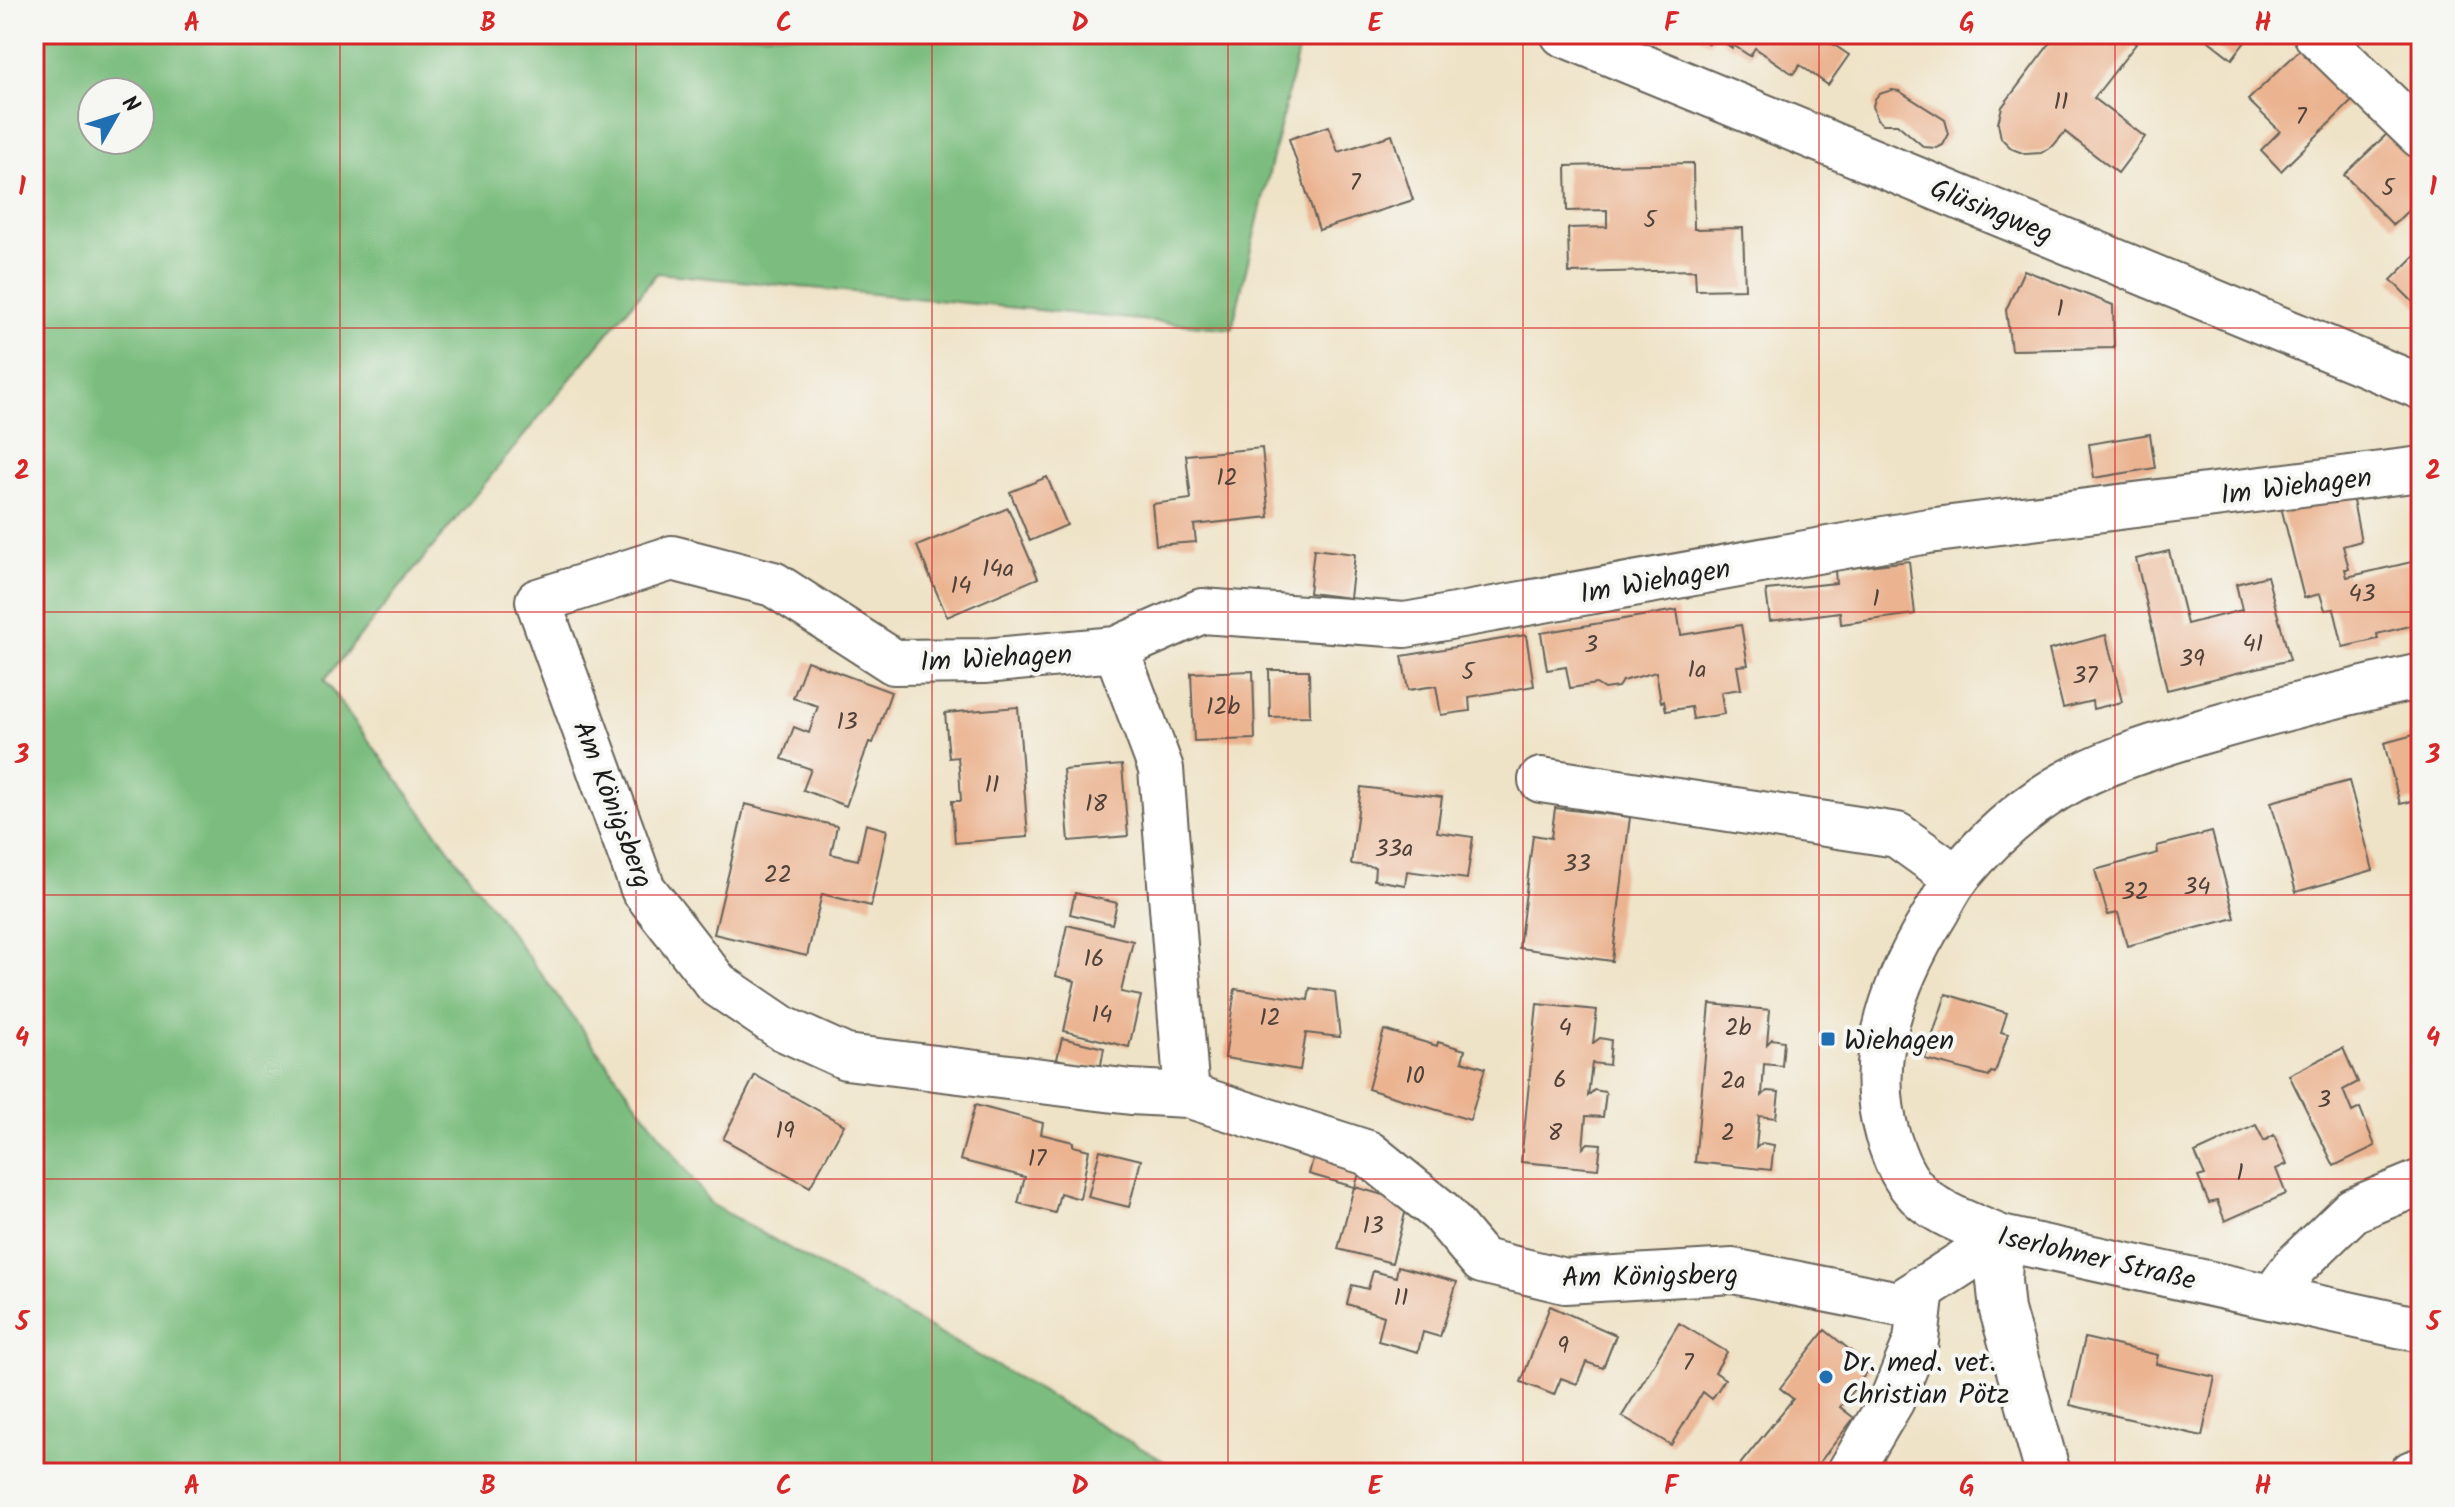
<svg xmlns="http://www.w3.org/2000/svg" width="2455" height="1507" viewBox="0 0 2455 1507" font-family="Kalam,sans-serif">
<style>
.forest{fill:#7cbd7f;stroke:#4c6c4e;stroke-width:2;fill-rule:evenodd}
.building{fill:#ebb390}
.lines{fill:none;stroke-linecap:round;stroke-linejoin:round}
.minor-casing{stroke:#666258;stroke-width:48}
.major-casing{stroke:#666258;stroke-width:48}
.minor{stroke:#fff;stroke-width:44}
.major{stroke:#fff;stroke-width:44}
.grid{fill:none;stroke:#d62828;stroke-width:2;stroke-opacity:0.55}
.poi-dot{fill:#1f6fb2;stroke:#f6f6f2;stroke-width:3}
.labels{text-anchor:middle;stroke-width:8;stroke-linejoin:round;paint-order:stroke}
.number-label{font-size:24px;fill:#504239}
.street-label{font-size:28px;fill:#1c1c1c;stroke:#f6f6f2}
.poi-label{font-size:28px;fill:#1c1c1c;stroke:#f6f6f2;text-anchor:start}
.neatline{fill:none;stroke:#d62828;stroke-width:3}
.grid-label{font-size:26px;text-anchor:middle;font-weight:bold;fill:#d62828}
</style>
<rect width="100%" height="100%" fill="#f6f6f2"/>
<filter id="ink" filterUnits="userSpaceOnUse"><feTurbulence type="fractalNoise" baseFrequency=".0125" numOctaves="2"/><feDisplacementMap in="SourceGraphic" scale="16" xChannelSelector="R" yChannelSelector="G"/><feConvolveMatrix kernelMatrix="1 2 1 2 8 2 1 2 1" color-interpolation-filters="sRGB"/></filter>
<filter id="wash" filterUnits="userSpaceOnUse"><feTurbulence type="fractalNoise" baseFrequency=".006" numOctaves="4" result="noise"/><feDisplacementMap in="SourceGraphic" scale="32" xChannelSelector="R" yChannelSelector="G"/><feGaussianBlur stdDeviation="1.8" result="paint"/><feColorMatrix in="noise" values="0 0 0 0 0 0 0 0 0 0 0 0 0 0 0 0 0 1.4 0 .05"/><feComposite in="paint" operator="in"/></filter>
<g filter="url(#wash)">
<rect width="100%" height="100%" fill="#efe3c7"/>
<path class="forest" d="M34 34H1302L1232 329 657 273 324 680 711 1204 1185 1473H34ZM92 92H140V140H92Z"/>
<g id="blocks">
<path class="building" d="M1697 34H1818L1849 55 1828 85 1800 65 1793 74 1755 48 1750 56 1733 45 1732 48 1715 36 1709 44Z
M2057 34H2123L2136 44 2094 98 2145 137 2118 173 2065 132 2054 145 2041 153 2025 154 2012 149 2001 138 1998 123 2002 107Z
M2200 34H2251L2232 59Z
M2305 45 2356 97 2281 171 2261 150 2280 131 2248 100Z
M1892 90 1899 91 1945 120 1949 134 1943 145 1937 148 1924 147 1897 124H1883L1877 119 1873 106 1875 99 1879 94Z
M1329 126 1338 152 1392 135 1413 200 1319 230 1289 139Z
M2389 132 2421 166V198L2393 225 2344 175Z
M1693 163 1694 229 1743 228 1745 289 1696 290 1695 270 1569 273 1568 228 1607 227V210L1567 211 1566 166Z
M2421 250V310L2391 280Z
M2024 270 2113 305 2114 348 2011 350 2006 310Z
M2150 434 2155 468 2094 478 2089 444Z
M1262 448 1269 517 1194 525 1196 542 1156 545 1152 504 1191 499 1186 455Z
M1047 477 1067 525 1030 541 1010 492Z
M2351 491 2361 541 2343 546 2349 569H2345L2347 577 2416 561 2415 552 2421 550V623L2377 634 2378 639 2343 647 2334 609 2325 610 2320 594 2304 598 2279 499Z
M1008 508 1038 578 947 617 917 546Z
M1314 549 1355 554 1350 598 1309 593Z
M2169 551 2187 624 2242 610 2236 584 2267 576 2290 660 2167 690 2136 559Z
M1909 561 1915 614 1841 624 1840 612 1770 621 1766 590 1836 583 1835 570Z
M1677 610 1681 635 1741 625 1748 665 1737 666 1741 689 1721 692 1724 714 1693 719 1691 707 1666 711 1664 701 1661 702 1656 672 1622 681 1618 687 1604 689 1596 684 1570 688 1566 667 1547 670 1541 633Z
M1526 635 1534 686 1469 697 1470 711 1441 715 1436 686 1408 690 1402 656Z
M2106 635 2122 702 2093 709 2092 701 2063 708 2049 650Z
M807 661 891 692 873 743 869 742 846 806 803 790 811 769 782 759 794 727 809 733 818 706 793 698Z
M1269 670H1309L1310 716 1270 717Z
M1253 671 1255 739 1194 741 1191 673Z
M1018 707 1028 837 955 843 952 801H961L959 768 958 757 949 758 945 713Z
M2421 733V799L2400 804 2384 743Z
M1122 765 1128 836 1069 841 1063 770Z
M2349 781 2373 870 2296 892 2271 802Z
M1361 787 1442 797 1437 832 1473 837 1467 879 1407 871 1405 885 1374 880 1375 867 1351 864Z
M745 804 837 826 831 854 858 860 866 824 887 830 871 906 822 894 807 956 714 934Z
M1555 808 1630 817 1612 961 1519 948 1533 835 1551 838Z
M2212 832 2235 918 2127 946 2118 913 2108 915 2095 870 2158 853 2157 846Z
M1075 893 1117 903 1112 924 1070 914Z
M1067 925 1133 941 1121 992 1141 996 1129 1047 1064 1031 1075 981 1056 976Z
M1310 988 1335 992 1340 1037 1306 1033 1300 1070 1225 1058 1235 989 1308 1000Z
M1946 994 2007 1013 2001 1032 2008 1034 1995 1073 1991 1072 1989 1076 1925 1059Z
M1537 1004 1597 1010 1593 1043 1600 1038 1611 1040 1609 1065 1592 1063 1588 1096 1594 1090 1606 1092 1603 1117 1586 1116 1583 1148 1588 1143 1601 1144 1598 1169 1521 1162Z
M1710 1004 1770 1010 1767 1044 1772 1039 1784 1041 1782 1066 1764 1064 1762 1096 1767 1091 1779 1092 1776 1118 1759 1116 1756 1148 1762 1143 1774 1145 1771 1170 1695 1162Z
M1384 1030 1437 1046 1438 1042 1465 1050 1462 1061 1485 1068 1470 1120 1368 1089Z
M1062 1038 1104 1048 1100 1070 1057 1059Z
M2343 1048 2358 1082 2343 1090 2352 1112 2360 1108 2375 1146 2334 1166 2289 1075Z
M755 1075 844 1125 810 1187 723 1139Z
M975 1105 1043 1123 1041 1134 1073 1142V1146L1089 1150 1080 1199 1060 1193 1055 1213 1018 1203 1025 1177 960 1160Z
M2256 1125 2264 1141 2274 1135 2287 1164 2276 1169 2286 1194 2225 1221 2217 1201 2209 1203 2198 1177 2205 1175 2195 1153Z
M1100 1150 1141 1160 1129 1207 1088 1197Z
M1314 1155 1361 1167 1355 1187 1408 1202 1392 1263 1338 1249 1354 1187 1309 1174Z
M1398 1266 1457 1282 1440 1337 1423 1332 1418 1352 1378 1341 1384 1316 1347 1304 1352 1285 1368 1289 1373 1271 1396 1277Z
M1550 1306 1616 1335 1603 1368 1586 1362 1577 1384 1561 1378 1554 1395 1521 1382Z
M1679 1323 1727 1352 1715 1372 1725 1379 1712 1399 1703 1392 1671 1445 1622 1416Z
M1825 1330 1871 1367 1840 1407 1854 1418 1816 1467 1819 1470 1816 1473H1733L1793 1399 1780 1388Z
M2085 1338 2158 1355 2156 1364 2215 1377 2202 1436 2070 1405Z"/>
</g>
</g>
<g filter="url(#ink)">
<use href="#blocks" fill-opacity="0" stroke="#666258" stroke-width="2"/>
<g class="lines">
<defs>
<path id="minor" d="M1563 34 2421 387
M2316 34 2421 136
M1116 649 1161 769 1187 1095
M1541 780 1897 835 1957 878
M2001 1238 1899 1304 1733 1271 1565 1281 1482 1261 1441 1212 1368 1153 1187 1095 1131 1092 846 1057 782 1028 717 984 643 889 538 601 672 558 773 584 894 662 984 661 1116 649 1202 611 1405 625 1928 531 2421 469
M2001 1238 1999 1281 2002 1310 2048 1473
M2273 1297 2296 1265 2353 1210 2421 1182
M1849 1473 1892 1400 1916 1341 1922 1288
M2412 1473 2421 1470"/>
<path id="major" d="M2421 676C2348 692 2276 710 2204 731 2155 746 2103 761 2058 788 2020 811 1987 841 1959 875 1949 887 1942 903 1934 916 1894 981 1865 1058 1887 1134 1893 1152 1900 1173 1913 1188 1933 1214 1972 1225 2001 1238L2421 1330"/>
</defs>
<use href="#minor" class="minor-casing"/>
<use href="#major" class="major-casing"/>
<use href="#minor" class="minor"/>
<use href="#major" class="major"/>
</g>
</g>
<path class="grid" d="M340 34V1473M636 34V1473M932 34V1473M1228 34V1473M1523 34V1473M1819 34V1473M2115 34V1473M34 328H2421M34 612H2421M34 895H2421M34 1179H2421"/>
<g class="poi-dot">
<rect x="1820" y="1031" width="16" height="16" rx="4"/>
<circle cx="1826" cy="1377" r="8"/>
</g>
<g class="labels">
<g class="number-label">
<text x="2061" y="109">11</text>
<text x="2301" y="124">7</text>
<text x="1355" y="190">7</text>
<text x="2388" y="195">5</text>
<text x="1650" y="227">5</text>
<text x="2060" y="316">1</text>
<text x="1227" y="485">12</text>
<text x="998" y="576">14a</text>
<text x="961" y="593">14</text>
<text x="2362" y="601">43</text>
<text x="1876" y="606">1</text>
<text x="2253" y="651">41</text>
<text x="1591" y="652">3</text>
<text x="2192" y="666">39</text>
<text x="1697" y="677">1a</text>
<text x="1468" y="679">5</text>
<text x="2085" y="683">37</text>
<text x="1223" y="714">12b</text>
<text x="847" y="729">13</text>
<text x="992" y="792">11</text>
<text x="1096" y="811">18</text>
<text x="1394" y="856">33a</text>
<text x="1577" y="871">33</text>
<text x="778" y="882">22</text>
<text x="2197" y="894">34</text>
<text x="2135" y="899">32</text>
<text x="1094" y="966">16</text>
<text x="1102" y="1022">14</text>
<text x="1270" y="1025">12</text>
<text x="1565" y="1035">4</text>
<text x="1738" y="1035">2b</text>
<text x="1415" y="1083">10</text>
<text x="1560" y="1087">6</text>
<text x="1733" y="1088">2a</text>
<text x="2324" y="1107">3</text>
<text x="785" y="1138">19</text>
<text x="1555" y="1140">8</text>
<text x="1728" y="1140">2</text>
<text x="1037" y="1166">17</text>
<text x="2240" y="1180">1</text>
<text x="1373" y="1233">13</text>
<text x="1401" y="1305">11</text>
<text x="1563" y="1353">9</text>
<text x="1688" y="1370">7</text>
</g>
<g class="street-label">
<text transform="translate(1992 210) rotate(22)" y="10">Glüsingweg</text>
<text transform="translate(2296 485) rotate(-7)" y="10">Im Wiehagen</text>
<text transform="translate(1655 580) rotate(-10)" y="10">Im Wiehagen</text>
<text transform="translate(996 657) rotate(-3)" y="10">Im Wiehagen</text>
<text transform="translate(614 804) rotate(69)" y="10">Am Königsberg</text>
<text transform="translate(2097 1257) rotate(13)" y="10">Iserlohner Straße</text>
<text transform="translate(1650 1275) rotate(-1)" y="10">Am Königsberg</text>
</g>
<g class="poi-label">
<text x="1844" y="1049">Wiehagen</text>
<text x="1842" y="1371">Dr. med. vet.<tspan x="1842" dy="32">Christian Pötz</tspan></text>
</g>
</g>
<rect width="2455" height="1507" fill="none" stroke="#f6f6f2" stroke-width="88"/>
<g transform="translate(116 116) rotate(51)"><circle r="38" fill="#f6f6f2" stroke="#9f9f9c" stroke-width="2"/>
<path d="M0-6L14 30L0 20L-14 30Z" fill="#1f6fb2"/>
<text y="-12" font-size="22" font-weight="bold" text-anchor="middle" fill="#1c1c1c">N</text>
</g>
<rect x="44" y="44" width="2367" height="1419" class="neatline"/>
<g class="grid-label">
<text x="192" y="31">A</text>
<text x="488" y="31">B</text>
<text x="784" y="31">C</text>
<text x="1080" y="31">D</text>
<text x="1375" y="31">E</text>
<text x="1671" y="31">F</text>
<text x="1967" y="31">G</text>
<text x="2263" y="31">H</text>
<text x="22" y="195">1</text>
<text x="2433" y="195">1</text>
<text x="22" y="479">2</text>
<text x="2433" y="479">2</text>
<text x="22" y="763">3</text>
<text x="2433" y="763">3</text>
<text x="22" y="1046">4</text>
<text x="2433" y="1046">4</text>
<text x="22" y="1330">5</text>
<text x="2433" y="1330">5</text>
<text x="192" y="1494">A</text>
<text x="488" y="1494">B</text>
<text x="784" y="1494">C</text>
<text x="1080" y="1494">D</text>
<text x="1375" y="1494">E</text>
<text x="1671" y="1494">F</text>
<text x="1967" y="1494">G</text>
<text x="2263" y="1494">H</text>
</g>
</svg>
